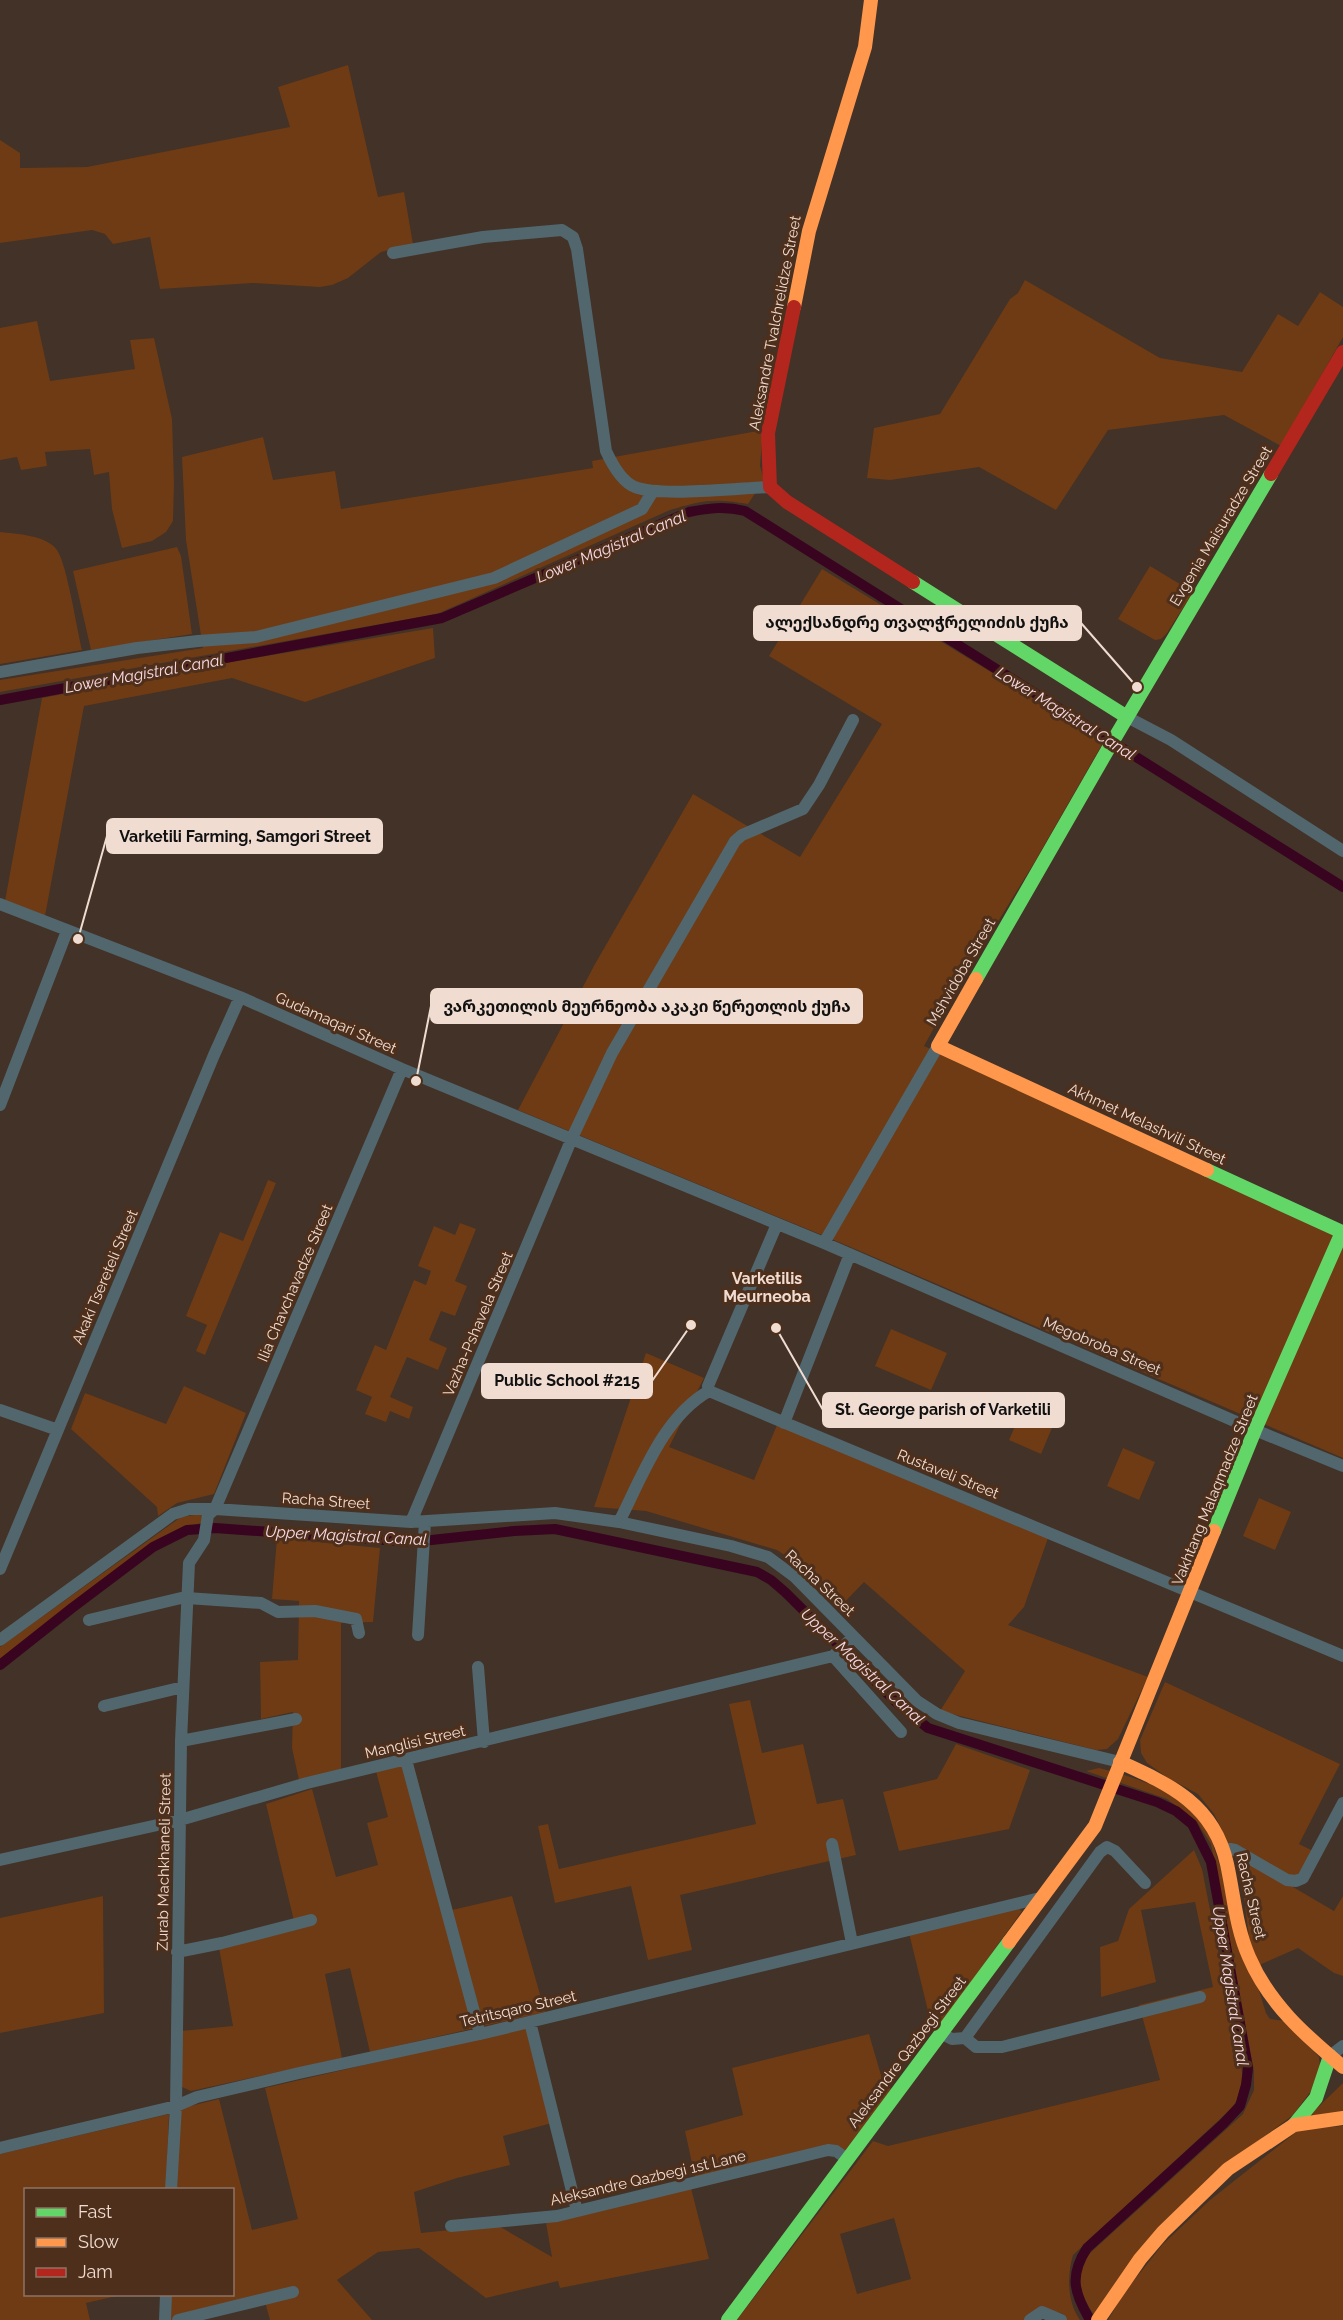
<svg xmlns="http://www.w3.org/2000/svg" width="1343" height="2320" viewBox="0 0 1343 2320" font-family="Raleway,'Noto Sans Georgian',sans-serif">
<style>
.green{fill:#6e3b14;fill-rule:evenodd}
.lines{fill:none;stroke-linecap:round;stroke-linejoin:round}
.canal{stroke:#390420;stroke-width:10}
.street{stroke:#52666e;stroke-width:12}
.fast{stroke:#63d668;stroke-width:14}
.slow{stroke:#ff974d;stroke-width:14}
.jam{stroke:#b3261e;stroke-width:14}
.labels{text-anchor:middle;stroke-width:6;stroke-linejoin:round;paint-order:stroke}
.street-label{font-size:15px;fill:#f0dcd1;stroke:#4e2f1b}
.water-label{font-size:16px;font-style:italic;fill:#f8dae5;stroke:#4e2f1b}
.neighbourhood-label{font-size:16px;font-weight:bold;fill:#f0dcd1;stroke:#4e2f1b}
.leader{fill:none;stroke:#f0dcd1;stroke-width:2}
.callout-dot{fill:#f0dcd1;stroke:#4e2f1b;stroke-width:2}
.callout{fill:#f0dcd1;stroke:#f0dcd1;stroke-width:2}
.callout-label{font-size:16px;text-anchor:middle;font-weight:bold;fill:#111}
</style>
<rect width="100%" height="100%" fill="#423227"/>
<path class="green" d="M348 65 378 197 404 192 413 244 381 252 348 278 332 285 320 287 253 283 160 289 150 237 113 244 105 234 92 230 0 243V140L20 153V168L87 167 290 127 278 87Z
M1025 280 1160 358 1242 372 1278 314 1298 326 1320 292 1343 307V337L1281 446 1224 415 1108 430 1056 510 979 467 890 480 867 478 874 428 940 414 1010 299 1018 293Z
M37 321 50 381 135 369 130 340 154 338 172 419 174 483 173 521 166 532 152 541 122 548 112 509 109 472 94 475 90 449 45 452 47 466 21 470 17 457 0 460V328Z
M763 430 760 466 764 480 748 504C714 498 703 500 670 510L437 614 0 692V680L203 648 186 540 182 457 263 437 273 480 335 471 341 509 593 468 592 461Z
M0 532C16 534 47 535 57 550 67 564 77 630 82 650L0 664Z
M177 547 181 556 192 634 91 650 73 571Z
M1150 566 1193 592 1167 633 1161 639 1155 640 1118 619Z
M822 569 1104 741 1034 863 945 1008 924 1046 1343 1238V1458L834 1240 518 1110 595 964 693 794 800 857 882 724 769 656Z
M433 628 435 658 305 702 232 678 84 706 45 916 5 901 42 698 230 662Z
M268 1180 276 1183 205 1355 196 1351 207 1325 186 1316 220 1232 243 1241Z
M460 1223 476 1229 455 1281 467 1286 455 1316 441 1311 429 1340 447 1348 438 1370 407 1357 390 1397 413 1407 409 1419 390 1411 386 1422 365 1414 372 1397 356 1390 375 1345 386 1350 414 1280 426 1285 431 1271 418 1266 434 1226 455 1235Z
M891 1329 947 1353 931 1390 875 1366Z
M646 1353 704 1378 669 1447 754 1480 777 1425 1048 1538 1024 1607 1008 1625 1148 1677 1118 1739 1107 1749 1096 1750 940 1711 965 1671 864 1582 839 1608 792 1560 777 1550 646 1511 594 1507Z
M184 1386 246 1413 214 1494 177 1503 158 1516 157 1507 71 1429 85 1393 166 1424Z
M1025 1403 1057 1416 1041 1454 1009 1440Z
M1123 1448 1155 1462 1139 1500 1107 1486Z
M1259 1498 1291 1512 1275 1550 1243 1536Z
M194 1515H203L201 1523 181 1528 145 1549 0 1659V1647L181 1517Z
M277 1538 380 1548 373 1622 341 1623V1771L299 1780 292 1748 293 1712 261 1719 260 1662 298 1660 299 1601 272 1599Z
M1165 1682 1340 1764 1299 1844 1313 1851 1293 1887 1334 1911 1343 1896V1976L1334 1973 1298 1948 1257 1966 1250 1945 1240 1866 1214 1814 1198 1794 1168 1778 1147 1763 1141 1753 1140 1740Z
M750 1700 762 1753 803 1744 817 1804 843 1799 856 1855 680 1895 692 1950 648 1960 631 1886 555 1903 538 1826 548 1824 559 1869 756 1824 729 1704Z
M956 1744 1030 1770 1009 1829 899 1851 883 1792 937 1779Z
M413 1763 452 1910 512 1896 545 2012 370 2052 350 1968 325 1974 342 2058 191 2091 182 2087 181 2031 233 2026 218 1942 294 1921 266 1804 312 1789 336 1877 378 1865 367 1823 388 1817 376 1771Z
M1099 1768C1135 1777 1179 1791 1203 1822 1207 1829 1210 1837 1213 1844L1266 2013 1270 2019 1285 2021 1319 2057 1320 2066 1314 2087 1293 2115 1216 2173 1094 2315C1080 2294 1073 2276 1089 2254L1243 2114 1254 2090V2071L1211 1844 1197 1822 1167 1799 1086 1771Z
M1194 1850 1202 1869 1243 2077 1237 2100 1232 2108 1073 2255C1067 2276 1067 2302 1080 2320H1067L1063 2314 1040 2307 1024 2320H737L873 2141 888 2146 1160 2080 1139 2005 1213 1987 1195 1902 1141 1910 1156 1982 1101 1997 1100 1947 1118 1941 1129 1909ZM894 2218 911 2279 857 2294 840 2234Z
M103 1896 104 2013 0 2033V1918Z
M1019 1909 1022 1911 941 2024 929 2015 909 1933Z
M528 2027 552 2123 503 2136 510 2165 457 2178 414 2192 421 2233 497 2225 552 2257 546 2223 691 2188 709 2259 560 2288 558 2281 486 2298 419 2248 378 2252 337 2280 372 2320H270L265 2302 195 2320H170V2295L232 2294V2190L174 2189 178 2109 219 2099 252 2230 298 2219 265 2088Z
M869 2034 883 2082 891 2089 845 2151 695 2177 685 2131 743 2115 732 2068Z
M1343 2083V2112L1311 2118 1314 2111Z
M169 2114 166 2189 26 2190V2294L121 2295 86 2303 90 2320H0V2154Z
M1343 2126V2320H1108L1124 2293 1163 2244 1210 2200 1300 2129Z"/>
<g class="lines">
<path class="canal" d="M0 700 442 618 689 512C709 508 725 506 745 511L1343 887
M0 1665 72 1608 153 1547 187 1530 215 1528 413 1542 514 1531 555 1529 757 1572 771 1580 785 1592 897 1703 928 1728 1157 1802 1176 1811 1192 1824 1211 1862 1248 2068 1246 2085 1240 2106 1223 2124 1087 2248C1069 2276 1074 2293 1090 2320"/>
<path class="street" d="M393 253 483 237 562 230 573 237 577 249 606 451C612 464 622 482 635 487 659 497 741 488 770 487
M0 672 137 648 198 641 256 637 494 578 642 509 653 491
M1127 717 1171 740 1343 851
M0 904 240 997 402 1069 824 1243 1255 1430 1343 1466
M0 1105 67 931
M824 1243 938 1046
M709 1391 1343 1656
M709 1391 708 1386 777 1224
M0 1410 58 1430
M784 1423 850 1254
M411 1522 572 1138 612 1053 735 841 742 835 803 809 819 785 853 720
M619 1522C642 1477 663 1417 709 1391
M0 1569 214 1055 240 997
M89 1620 181 1598H187L261 1603 278 1612 315 1611 356 1619 359 1633
M418 1635 425 1522
M0 1640 173 1514 189 1509H215L411 1522 555 1513 619 1522 731 1546 768 1557 795 1577 917 1701 937 1714 959 1723 1120 1762
M833 1656 901 1732
M478 1667 484 1742
M104 1706 183 1687
M181 1741 296 1719
M406 1760 480 2034
M832 1844 852 1943
M1224 1851 1230 1849 1235 1850 1287 1880 1296 1881 1303 1878 1343 1803
M0 1860 180 1820 307 1783 833 1656 853 1637
M177 1952 222 1943 311 1920
M530 2022 577 2211
M942 2034 952 2039 965 2038 1100 1852 1107 1847 1115 1851 1145 1883
M965 2038 976 2047H1002L1200 1997
M1330 2056 1343 2046
M0 2148 176 2106 197 2097 299 2073 480 2034 1044 1897
M171 2190 176 2106 181 1741 189 1563 204 1540 208 1515 215 1509 402 1069
M451 2226 557 2216 828 2150 836 2151 847 2159
M165 2320 166 2294
M178 2320 293 2292
M1030 2320 1042 2312 1061 2320"/>
<path class="fast" d="M913 582 1127 717
M976 979 1107 751 1271 474
M1207 1170 1342 1232 1255 1430 1214 1531
M1294 2125 1316 2098 1330 2056
M728 2320 1009 1942"/>
<path class="slow" d="M794 307 809 231 865 47 871 0
M976 979 938 1046 1207 1170
M1120 1762C1171 1785 1214 1805 1227 1864 1234 1896 1236 1928 1249 1957 1269 2004 1305 2035 1343 2067
M1009 1942 1095 1826 1214 1531
M1098 2320 1140 2259 1163 2232 1228 2169 1294 2125 1343 2118"/>
<path class="jam" d="M794 307 768 433 770 487 787 502 913 582
M1271 474 1343 352"/>
</g>
<g class="labels">
<g class="street-label">
<text transform="translate(775 323) rotate(-79)" y="5">Aleksandre Tvalchrelidze Street</text>
<text transform="translate(1221 526) rotate(-59)" y="5">Evgenia Maisuradze Street</text>
<text transform="translate(961 972) rotate(-60)" y="5">Mshvidoba Street</text>
<text transform="translate(336 1023) rotate(24)" y="5">Gudamaqari Street</text>
<text transform="translate(1147 1124) rotate(25)" y="5">Akhmet Melashvili Street</text>
<text transform="translate(105 1277) rotate(-67)" y="5">Akaki Tsereteli Street</text>
<text transform="translate(295 1283) rotate(-67)" y="5">Ilia Chavchavadze Street</text>
<text transform="translate(478 1324) rotate(-67)" y="5">Vazha-Pshavela Street</text>
<text transform="translate(1102 1346) rotate(23)" y="5">Megobroba Street</text>
<text transform="translate(948 1474) rotate(22)" y="5">Rustaveli Street</text>
<text transform="translate(1215 1490) rotate(-68)" y="5">Vakhtang Malaqmadze Street</text>
<text transform="translate(326 1501) rotate(4)" y="5">Racha Street</text>
<text transform="translate(820 1583) rotate(43)" y="5">Racha Street</text>
<text transform="translate(415 1742) rotate(-13)" y="5">Manglisi Street</text>
<text transform="translate(164 1862) rotate(-89)" y="5">Zurab Machkhaneli Street</text>
<text transform="translate(1251 1896) rotate(77)" y="5">Racha Street</text>
<text transform="translate(518 2009) rotate(-13)" y="5">Tetritsqaro Street</text>
<text transform="translate(907 2052) rotate(-53)" y="5">Aleksandre Qazbegi Street</text>
<text transform="translate(648 2178) rotate(-13)" y="5">Aleksandre Qazbegi 1st Lane</text>
</g>
<g class="water-label">
<text transform="translate(611 546) rotate(-23)" y="6">Lower Magistral Canal</text>
<text transform="translate(144 673) rotate(-10)" y="6">Lower Magistral Canal</text>
<text transform="translate(1066 713) rotate(32)" y="6">Lower Magistral Canal</text>
<text transform="translate(346 1535) rotate(3)" y="6">Upper Magistral Canal</text>
<text transform="translate(863 1666) rotate(43)" y="6">Upper Magistral Canal</text>
<text transform="translate(1231 1986) rotate(81)" y="6">Upper Magistral Canal</text>
</g>
<g class="neighbourhood-label">
<text x="767" y="1284">Varketilis<tspan x="767" dy="18">Meurneoba</tspan></text>
</g>
</g>
<path class="leader" d="M1137 687L1081 623M78 939L107 836M416 1081L431 1006M691 1325L652 1381M776 1328L823 1410"/>
<g class="callout-dot">
<circle cx="1137" cy="687" r="6"/>
<circle cx="78" cy="939" r="6"/>
<circle cx="416" cy="1081" r="6"/>
<circle cx="691" cy="1325" r="6"/>
<circle cx="776" cy="1328" r="6"/>
</g>
<g class="callout">
<rect x="754" y="606" width="327" height="34" rx="6"/>
<rect x="107" y="819" width="275" height="34" rx="6"/>
<rect x="431" y="989" width="431" height="34" rx="6"/>
<rect x="482" y="1364" width="170" height="34" rx="6"/>
<rect x="823" y="1393" width="241" height="34" rx="6"/>
</g>
<g class="callout-label">
<text x="917" y="628">ალექსანდრე თვალჭრელიძის ქუჩა</text>
<text x="245" y="842">Varketili Farming, Samgori Street</text>
<text x="647" y="1012">ვარკეთილის მეურნეობა აკაკი წერეთლის ქუჩა</text>
<text x="567" y="1386">Public School #215</text>
<text x="943" y="1415">St. George parish of Varketili</text>
</g>
<rect x="24" y="2188" width="210" height="108" fill="#4e2f1b" stroke="#8f7464" stroke-width="1.5"/>
<rect x="36" y="2208" width="30" height="9" fill="#63d668" stroke="#8f7464" stroke-width="1.5"/>
<text x="78" y="2218" font-size="18" fill="#f0dcd1">Fast</text>
<rect x="36" y="2238" width="30" height="9" fill="#ff974d" stroke="#8f7464" stroke-width="1.5"/>
<text x="78" y="2248" font-size="18" fill="#f0dcd1">Slow</text>
<rect x="36" y="2268" width="30" height="9" fill="#b3261e" stroke="#8f7464" stroke-width="1.5"/>
<text x="78" y="2278" font-size="18" fill="#f0dcd1">Jam</text>
</svg>
